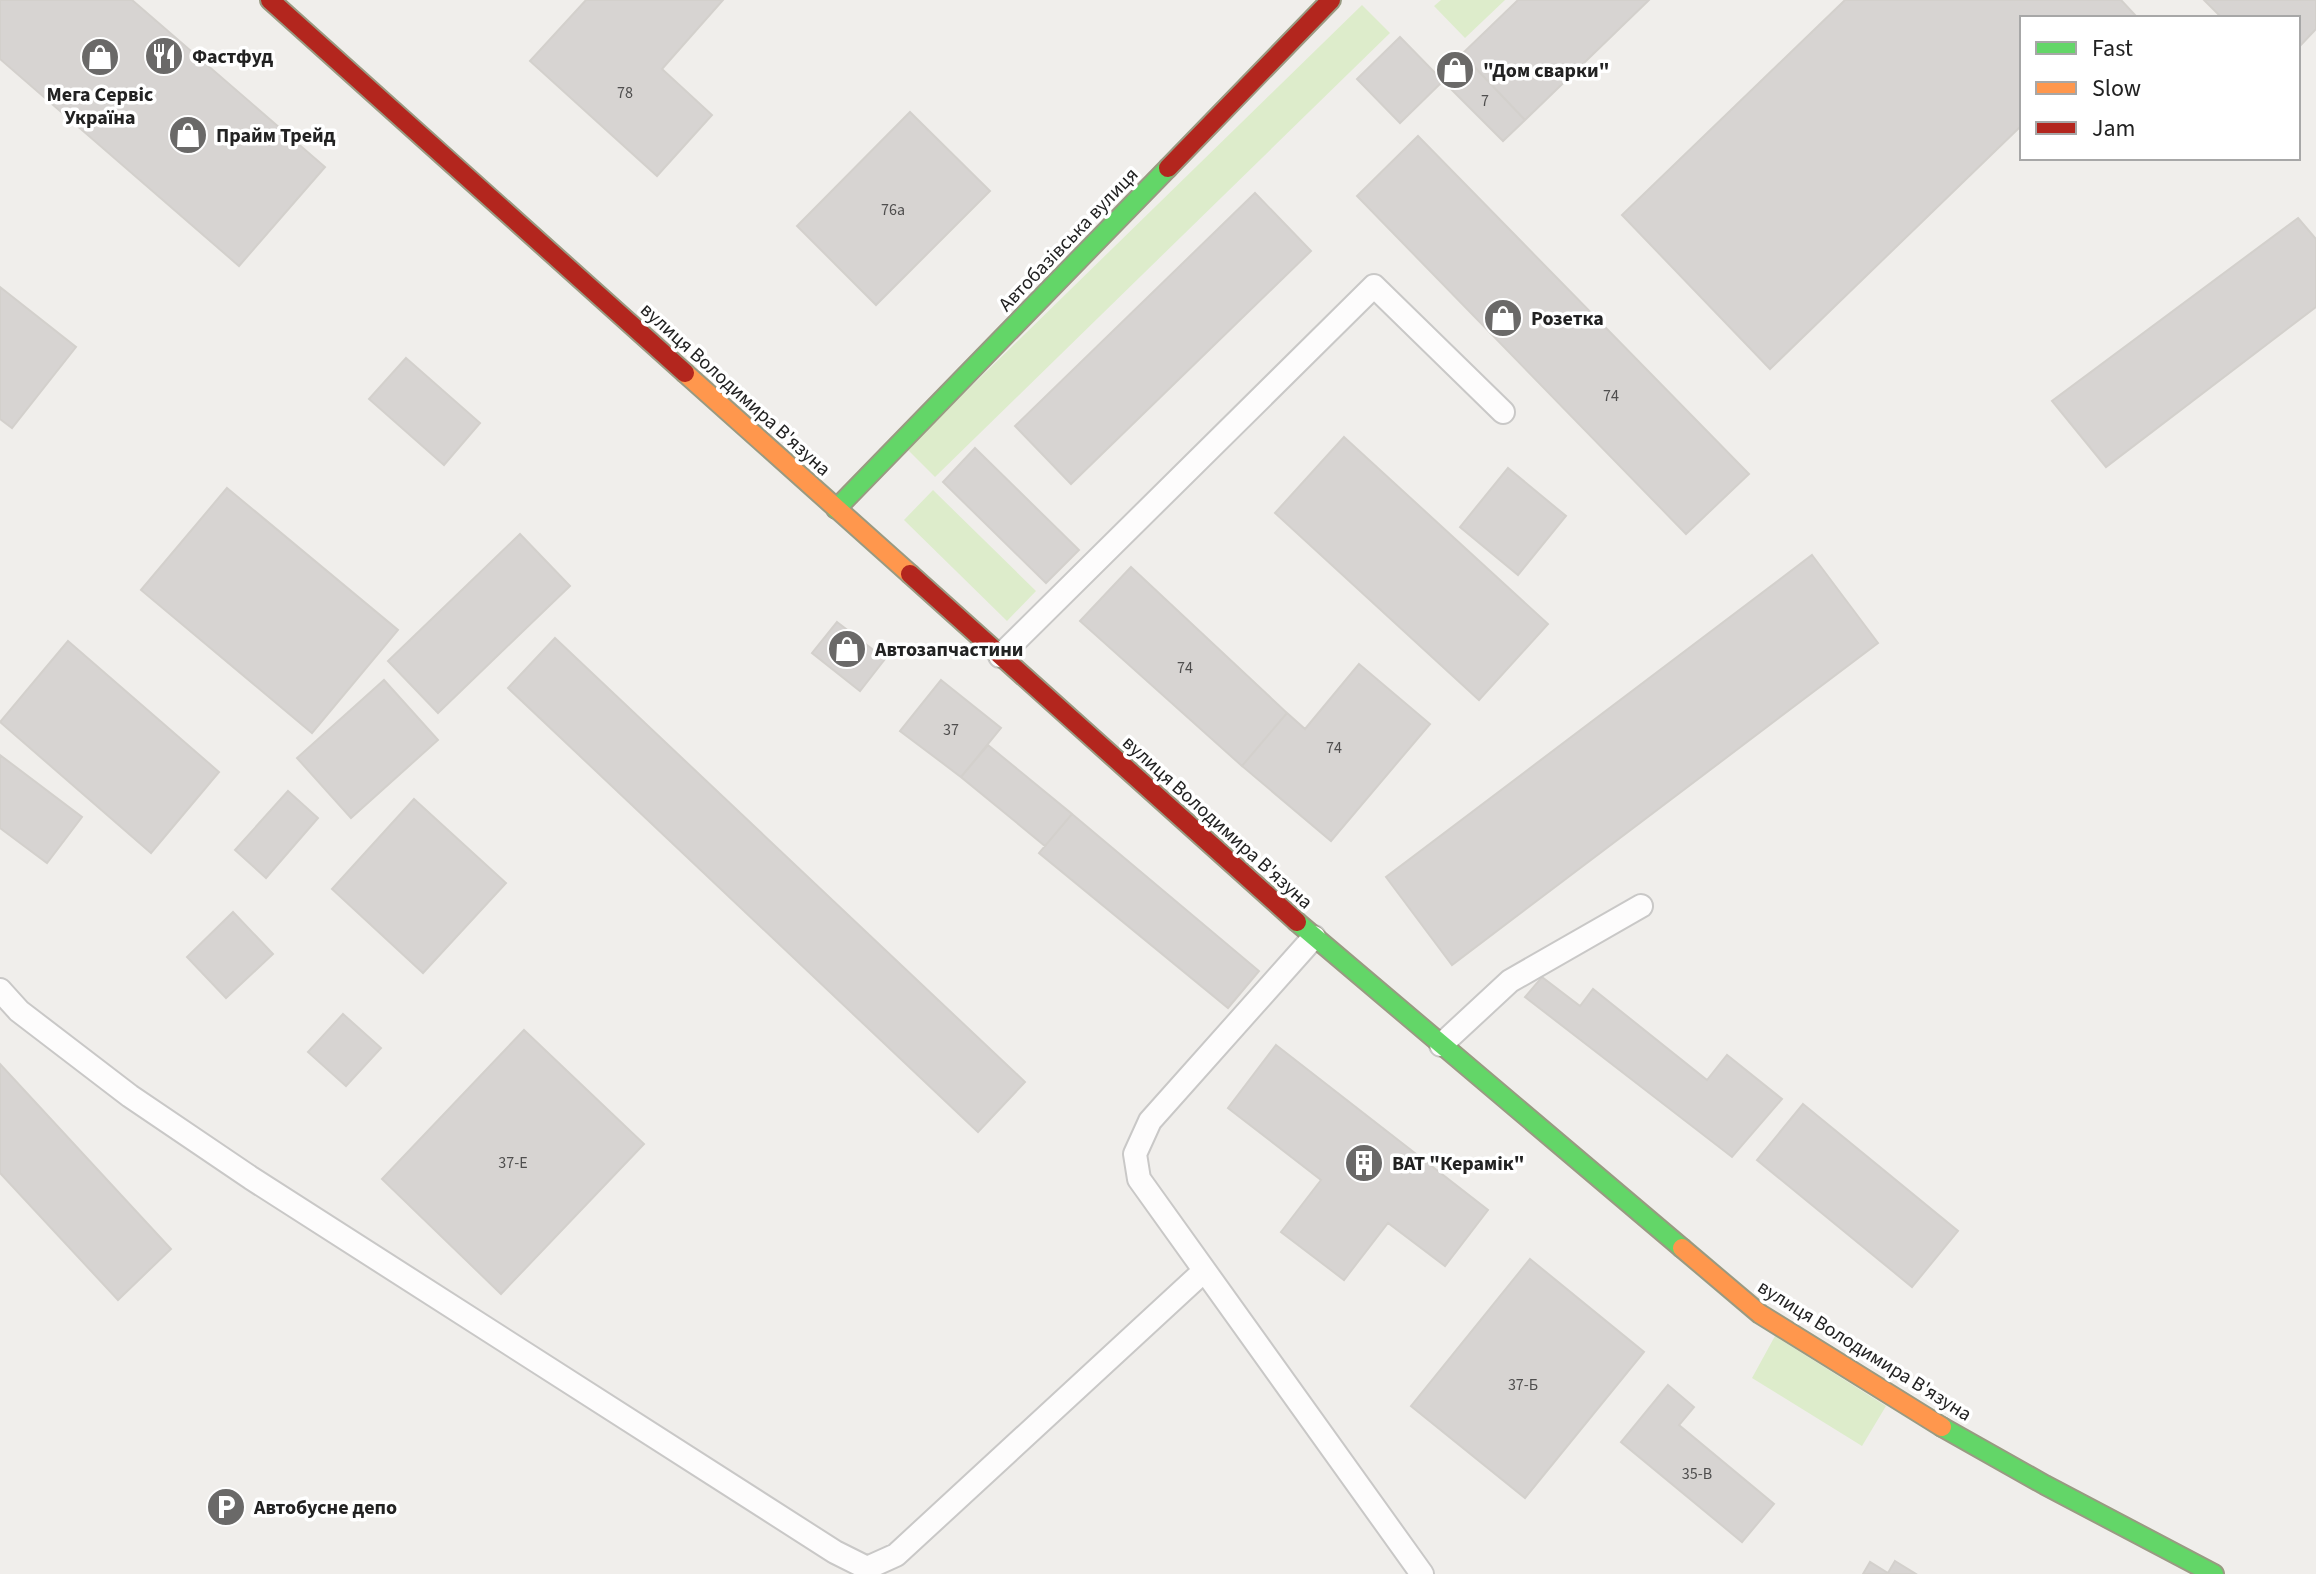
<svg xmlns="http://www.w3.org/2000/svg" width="2316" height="1574" viewBox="0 0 2316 1574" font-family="'Source Sans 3',sans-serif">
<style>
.grass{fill:#ddeccb}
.building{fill:#d7d4d2;stroke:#d3d0cc;stroke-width:2}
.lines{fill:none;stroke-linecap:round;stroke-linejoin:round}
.lane-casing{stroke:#c9c8c7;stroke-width:26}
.fast-casing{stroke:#999a82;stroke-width:22}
.slow-casing{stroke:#999a82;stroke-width:22}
.jam-casing{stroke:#999a82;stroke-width:22}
.lane{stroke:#fdfcfc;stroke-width:22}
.fast{stroke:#63d668;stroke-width:18}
.slow{stroke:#ff974d;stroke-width:18}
.jam{stroke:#b3261e;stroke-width:18}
.labels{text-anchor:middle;stroke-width:7;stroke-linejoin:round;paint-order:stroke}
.number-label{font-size:16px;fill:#4f4e4e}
.poi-label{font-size:20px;font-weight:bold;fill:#222;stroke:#fff;text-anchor:start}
.street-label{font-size:20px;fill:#222;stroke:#fff}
</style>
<rect width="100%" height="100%" fill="#f0eeeb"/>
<path class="grass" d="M1441 0H1505L1465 38 1434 6Z
M1362 5 1390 33 935 477 907 449Z
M933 490 1036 591 1007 621 904 520Z
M1775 1336 1886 1406 1862 1446 1752 1378Z"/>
<path class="building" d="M0 0H132L325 167 239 266 0 59Z
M586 0H723L662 69 712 115 657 176 530 61Z
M1518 0H1649L1525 120 1462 54Z
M1845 0H2121L2135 15 2132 18H2022V125L1770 369 1622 215Z
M2204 0H2316V29L2298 48V18H2222Z
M1400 37 1443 81 1400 123 1357 79Z
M1467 59 1525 120 1503 141 1443 81Z
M910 112 990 191 876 305 797 226Z
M1418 136 1749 474 1686 534 1357 196Z
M1255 193 1311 251 1071 484 1015 426Z
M2298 218 2316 239V307L2106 467 2052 401Z
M0 287 76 347 12 428 0 419Z
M406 358 480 423 444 465 369 399Z
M1344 437 1548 624 1479 700 1275 513Z
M975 448 1079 550 1046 583 943 482Z
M1508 468 1566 516 1518 575 1460 527Z
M227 488 398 630 312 733 141 590Z
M520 534 570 586 438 713 388 661Z
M1812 555 1878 643 1452 965 1386 877Z
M1131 567 1287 713 1242 766 1080 621Z
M837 622 885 659 860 691 812 653Z
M555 638 1025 1082 978 1132 508 688Z
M68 641 219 772 151 853 0 722Z
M1359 664 1430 724 1331 841 1242 766 1287 713 1305 729Z
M384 680 438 740 351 818 297 758Z
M941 680 1001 728 961 777 900 731Z
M988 745 1072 814 1045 846 961 777Z
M0 755 82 817 47 863 0 828Z
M288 791 318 818 266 878 235 850Z
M414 799 506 883 423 973 332 889Z
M1072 814 1259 971 1228 1008 1039 853Z
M233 912 273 954 226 998 187 957Z
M1542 977 1580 1006 1593 989 1707 1080 1727 1055 1782 1099 1732 1157 1525 997Z
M343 1014 381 1048 346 1086 308 1052Z
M524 1030 644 1144 501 1294 382 1179Z
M1276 1045 1488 1210 1445 1266 1388 1223 1344 1280 1281 1232 1321 1180 1228 1108Z
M0 1064 171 1249 118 1300 0 1173Z
M1803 1104 1958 1231 1912 1287 1757 1160Z
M1530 1259 1644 1352 1525 1498 1411 1406Z
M1668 1385 1694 1407 1679 1425 1774 1504 1742 1542 1621 1442Z
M1895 1561 1916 1574H1863L1870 1562 1888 1573Z"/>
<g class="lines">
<defs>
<path id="lane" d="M1000 656 1374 286 1503 412
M1314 937 1150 1121 1135 1154 1139 1179 1422 1574
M0 990 19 1011 130 1096 251 1178 835 1552 867 1568 896 1555 1204 1271
M1441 1045 1510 981 1641 906"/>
<path id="fast" d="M836 509 1168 168
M1297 922 1682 1248
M1942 1427 2045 1485 2214 1574"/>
<path id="slow" d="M685 373 910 574
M1682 1248 1760 1314 1942 1427"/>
<path id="jam" d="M270 0 685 373
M1168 168 1331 0
M910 574 1297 922"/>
</defs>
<use href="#lane" class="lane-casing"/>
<use href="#fast" class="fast-casing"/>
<use href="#slow" class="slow-casing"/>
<use href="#jam" class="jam-casing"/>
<use href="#lane" class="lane"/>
<use href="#fast" class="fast"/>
<use href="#slow" class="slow"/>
<use href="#jam" class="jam"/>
</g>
<defs>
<symbol id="restaurant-disc" viewBox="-11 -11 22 22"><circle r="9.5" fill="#6a6968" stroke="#fff"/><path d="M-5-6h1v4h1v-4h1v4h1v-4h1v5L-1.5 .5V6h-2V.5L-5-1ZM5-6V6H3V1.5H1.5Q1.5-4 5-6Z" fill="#fff"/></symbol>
<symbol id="shop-disc" viewBox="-11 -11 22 22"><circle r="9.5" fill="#6a6968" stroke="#fff"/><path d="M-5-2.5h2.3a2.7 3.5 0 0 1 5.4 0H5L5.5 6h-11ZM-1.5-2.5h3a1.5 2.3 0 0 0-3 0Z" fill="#fff"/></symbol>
<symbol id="building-disc" viewBox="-11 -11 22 22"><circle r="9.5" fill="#6a6968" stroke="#fff"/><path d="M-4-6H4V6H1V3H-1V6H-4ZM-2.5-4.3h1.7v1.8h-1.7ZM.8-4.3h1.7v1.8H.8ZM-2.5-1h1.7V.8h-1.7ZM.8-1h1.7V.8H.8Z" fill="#fff"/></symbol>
<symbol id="parking-disc" viewBox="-11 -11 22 22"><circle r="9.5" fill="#6a6968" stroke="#fff"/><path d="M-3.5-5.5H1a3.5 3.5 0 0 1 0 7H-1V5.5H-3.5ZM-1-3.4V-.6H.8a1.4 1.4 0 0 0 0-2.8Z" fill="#fff"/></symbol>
</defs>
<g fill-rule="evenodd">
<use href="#restaurant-disc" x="142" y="34" width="44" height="44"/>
<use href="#shop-disc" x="78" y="35" width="44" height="44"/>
<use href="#shop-disc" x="1433" y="48" width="44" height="44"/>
<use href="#shop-disc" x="166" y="113" width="44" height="44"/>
<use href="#shop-disc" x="1481" y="296" width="44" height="44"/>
<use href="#shop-disc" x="825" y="627" width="44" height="44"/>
<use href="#building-disc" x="1342" y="1141" width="44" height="44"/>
<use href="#parking-disc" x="204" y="1485" width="44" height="44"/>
</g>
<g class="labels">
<g class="number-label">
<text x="625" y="98">78</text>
<text x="1485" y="106">7</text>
<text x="893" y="215">76а</text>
<text x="1611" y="401">74</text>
<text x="1185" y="673">74</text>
<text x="951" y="735">37</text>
<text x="1334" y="753">74</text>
<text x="513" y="1168">37-Е</text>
<text x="1523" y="1390">37-Б</text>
<text x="1697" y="1479">35-В</text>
</g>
<g class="poi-label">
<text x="192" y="63">Фастфуд</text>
<text x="1483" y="77">"Дом сварки"</text>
<text x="100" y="101" text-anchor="middle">Мега Сервіс<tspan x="100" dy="23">Україна</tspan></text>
<text x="216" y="142">Прайм Трейд</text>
<text x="1531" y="325">Розетка</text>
<text x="875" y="656">Автозапчастини</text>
<text x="1392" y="1170">ВАТ "Керамік"</text>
<text x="254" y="1514">Автобусне депо</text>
</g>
<g class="street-label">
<text transform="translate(1068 239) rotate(-46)" y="7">Автобазівська вулиця</text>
<text transform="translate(736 389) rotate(42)" y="7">вулиця Володимира В'язуна</text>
<text transform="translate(1218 822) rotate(42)" y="7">вулиця Володимира В'язуна</text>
<text transform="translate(1865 1350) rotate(32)" y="7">вулиця Володимира В'язуна</text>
</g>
</g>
<rect x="2020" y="16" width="280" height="144" fill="#ffffff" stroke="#a7a7a7" stroke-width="2"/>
<rect x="2036" y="42" width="40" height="12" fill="#63d668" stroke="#a7a7a7" stroke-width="2"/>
<text x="2092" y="56" font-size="24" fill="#222222">Fast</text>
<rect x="2036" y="82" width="40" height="12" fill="#ff974d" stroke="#a7a7a7" stroke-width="2"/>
<text x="2092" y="96" font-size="24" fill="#222222">Slow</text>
<rect x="2036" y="122" width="40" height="12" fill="#b3261e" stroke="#a7a7a7" stroke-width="2"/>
<text x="2092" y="136" font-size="24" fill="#222222">Jam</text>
</svg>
